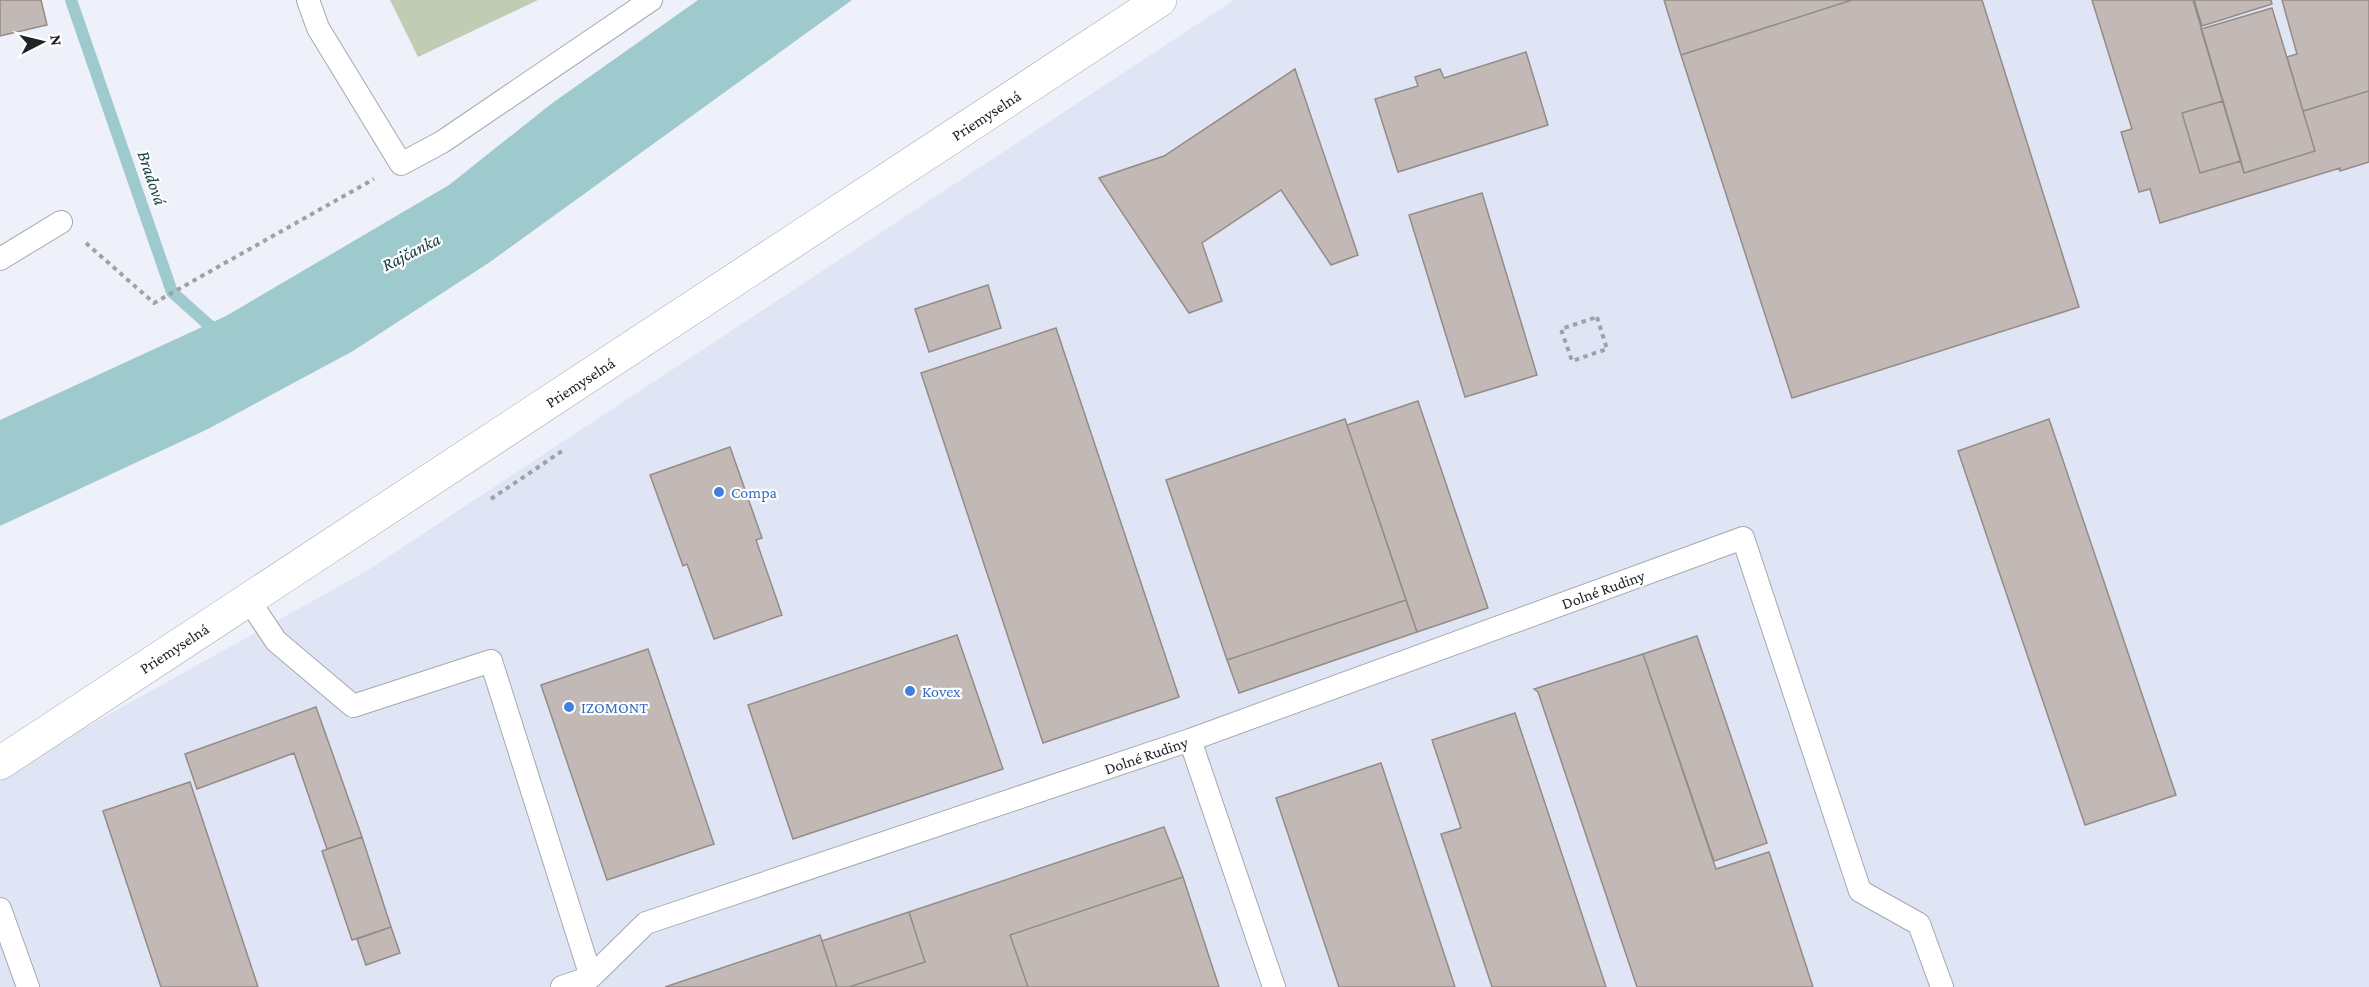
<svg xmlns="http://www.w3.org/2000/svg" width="2369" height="987" viewBox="0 0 2369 987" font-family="'Crimson Pro',serif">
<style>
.built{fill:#dfe5f4}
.green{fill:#c1ccb5}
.water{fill:#9fcacd}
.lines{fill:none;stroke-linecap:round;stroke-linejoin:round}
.stream{stroke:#9fcacd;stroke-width:12}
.building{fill:#c2b9b6;stroke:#948b88;stroke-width:1.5}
.lane-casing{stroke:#a6a8b0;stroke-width:24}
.street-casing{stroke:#a6a8b0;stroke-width:34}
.path{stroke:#9fa1a7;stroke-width:4;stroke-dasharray:4.5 4.5;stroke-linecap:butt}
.lane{stroke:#fff;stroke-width:22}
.street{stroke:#fff;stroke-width:33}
.shop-dot{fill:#3f7fe0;stroke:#fefefe;stroke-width:2}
.labels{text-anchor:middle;stroke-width:4.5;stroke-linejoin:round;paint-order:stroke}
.street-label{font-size:16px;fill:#222326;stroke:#fefefe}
.shop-label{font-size:16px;fill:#366cbe;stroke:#fefefe;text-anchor:start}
.water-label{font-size:18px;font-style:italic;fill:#174042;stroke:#fefefe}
</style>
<rect width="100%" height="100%" fill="#eef1f9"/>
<path class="built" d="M1234 0H2369V987H0V775L368 570Z"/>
<path class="green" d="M390 0H538L418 57Z"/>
<path class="water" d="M698 0H852L490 262 353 351 208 429 0 526V420L226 316 449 185 551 104Z"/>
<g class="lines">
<path class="stream" d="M71 0 172 292 220 335"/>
</g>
<path class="building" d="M0 0H41L47 25 0 36Z
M1664 0H1852L1681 55Z
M1852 0H1982L2079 307 1792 398 1681 55Z
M2092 0H2193L2223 101 2182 113 2200 173 2241 161 2244 173 2315 151 2303 111 2369 91V162L2340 171V168L2160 223 2150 189 2139 192 2121 132 2132 129Z
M2194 0H2271L2272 4 2202 26Z
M2282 0H2369V91L2303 111 2287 57 2297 54Z
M2272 8 2315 151 2244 173 2201 29Z
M1526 52 1548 125 1398 172 1375 99 1418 86 1415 77 1440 69 1444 78Z
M1295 69 1358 255 1331 265 1281 190 1202 243 1222 301 1189 313 1099 178 1164 156Z
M2223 101 2241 161 2200 173 2182 113Z
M1482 193 1537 375 1465 397 1409 215Z
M988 285 1001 328 929 352 915 309Z
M1056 328 1179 697 1043 743 921 373Z
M1418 401 1488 608 1417 632 1347 425Z
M1345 419 1406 600 1227 660 1166 480Z
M2049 419 2176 795 2085 825 1958 451Z
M730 447 762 538 756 540 782 615 714 639 687 564 683 566 650 475Z
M1406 600 1417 632 1239 693 1227 660Z
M957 635 1003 769 793 839 748 705Z
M1697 636 1767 843 1714 861 1643 654Z
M648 649 714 844 607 880 541 685Z
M1643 654 1716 869 1769 852 1813 987H1637L1538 692 1534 689Z
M316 707 362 837 327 849 294 753 197 789 185 754Z
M1515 713 1606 987H1492L1441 834 1461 828 1432 740Z
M1381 763 1455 987H1339L1276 798Z
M190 782 258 987H161L103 811Z
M1164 827 1183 877 1010 935 1028 987H849L925 962 909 912Z
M362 837 391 927 352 940 322 851Z
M1183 877 1219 987H1028L1010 935Z
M909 912 925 962 849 987H837L822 941Z
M391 927 400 953 366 965 357 939Z
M820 935 837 987H665Z"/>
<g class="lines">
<defs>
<path id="lane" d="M308 0 318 28 401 164 442 142 651 0
M0 259 61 222
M248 599 276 641 353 706 491 661 591 977
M1190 740 1274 987
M0 909 28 987
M562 987 591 977 646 923 1190 740 1743 538 1860 891 1919 924 1942 987"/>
<path id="street" d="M0 763 1160 0"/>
</defs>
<use href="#lane" class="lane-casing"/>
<use href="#street" class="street-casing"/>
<path class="path" d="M86 243 154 303 374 179
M1597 317 1607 349 1572 361 1561 329Z
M491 499 565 449"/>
<use href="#lane" class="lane"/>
<use href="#street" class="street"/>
</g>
<g class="shop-dot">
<circle cx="719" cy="492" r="6"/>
<circle cx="910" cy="691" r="6"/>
<circle cx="569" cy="707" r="6"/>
</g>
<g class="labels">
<g class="street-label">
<text transform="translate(986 115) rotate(-33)" y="6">Priemyselná</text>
<text transform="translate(580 382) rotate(-33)" y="6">Priemyselná</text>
<text transform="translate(1603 589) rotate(-20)" y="6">Dolné Rudiny</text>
<text transform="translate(174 648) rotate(-33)" y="6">Priemyselná</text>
<text transform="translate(1146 755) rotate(-19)" y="6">Dolné Rudiny</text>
</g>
<g class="shop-label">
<text x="731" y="498">Compa</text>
<text x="922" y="697">Kovex</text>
<text x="581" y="713">IZOMONT</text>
</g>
<g class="water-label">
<text transform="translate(152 178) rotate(71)" y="6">Bradová</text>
<text transform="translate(411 252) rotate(-27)" y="6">Rajčanka</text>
</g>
</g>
<g transform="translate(42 42) rotate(83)" stroke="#fefefe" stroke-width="4.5" paint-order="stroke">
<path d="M0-4.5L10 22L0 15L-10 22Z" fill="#222326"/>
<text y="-9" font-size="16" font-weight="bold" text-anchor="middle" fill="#222326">N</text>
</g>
</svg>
